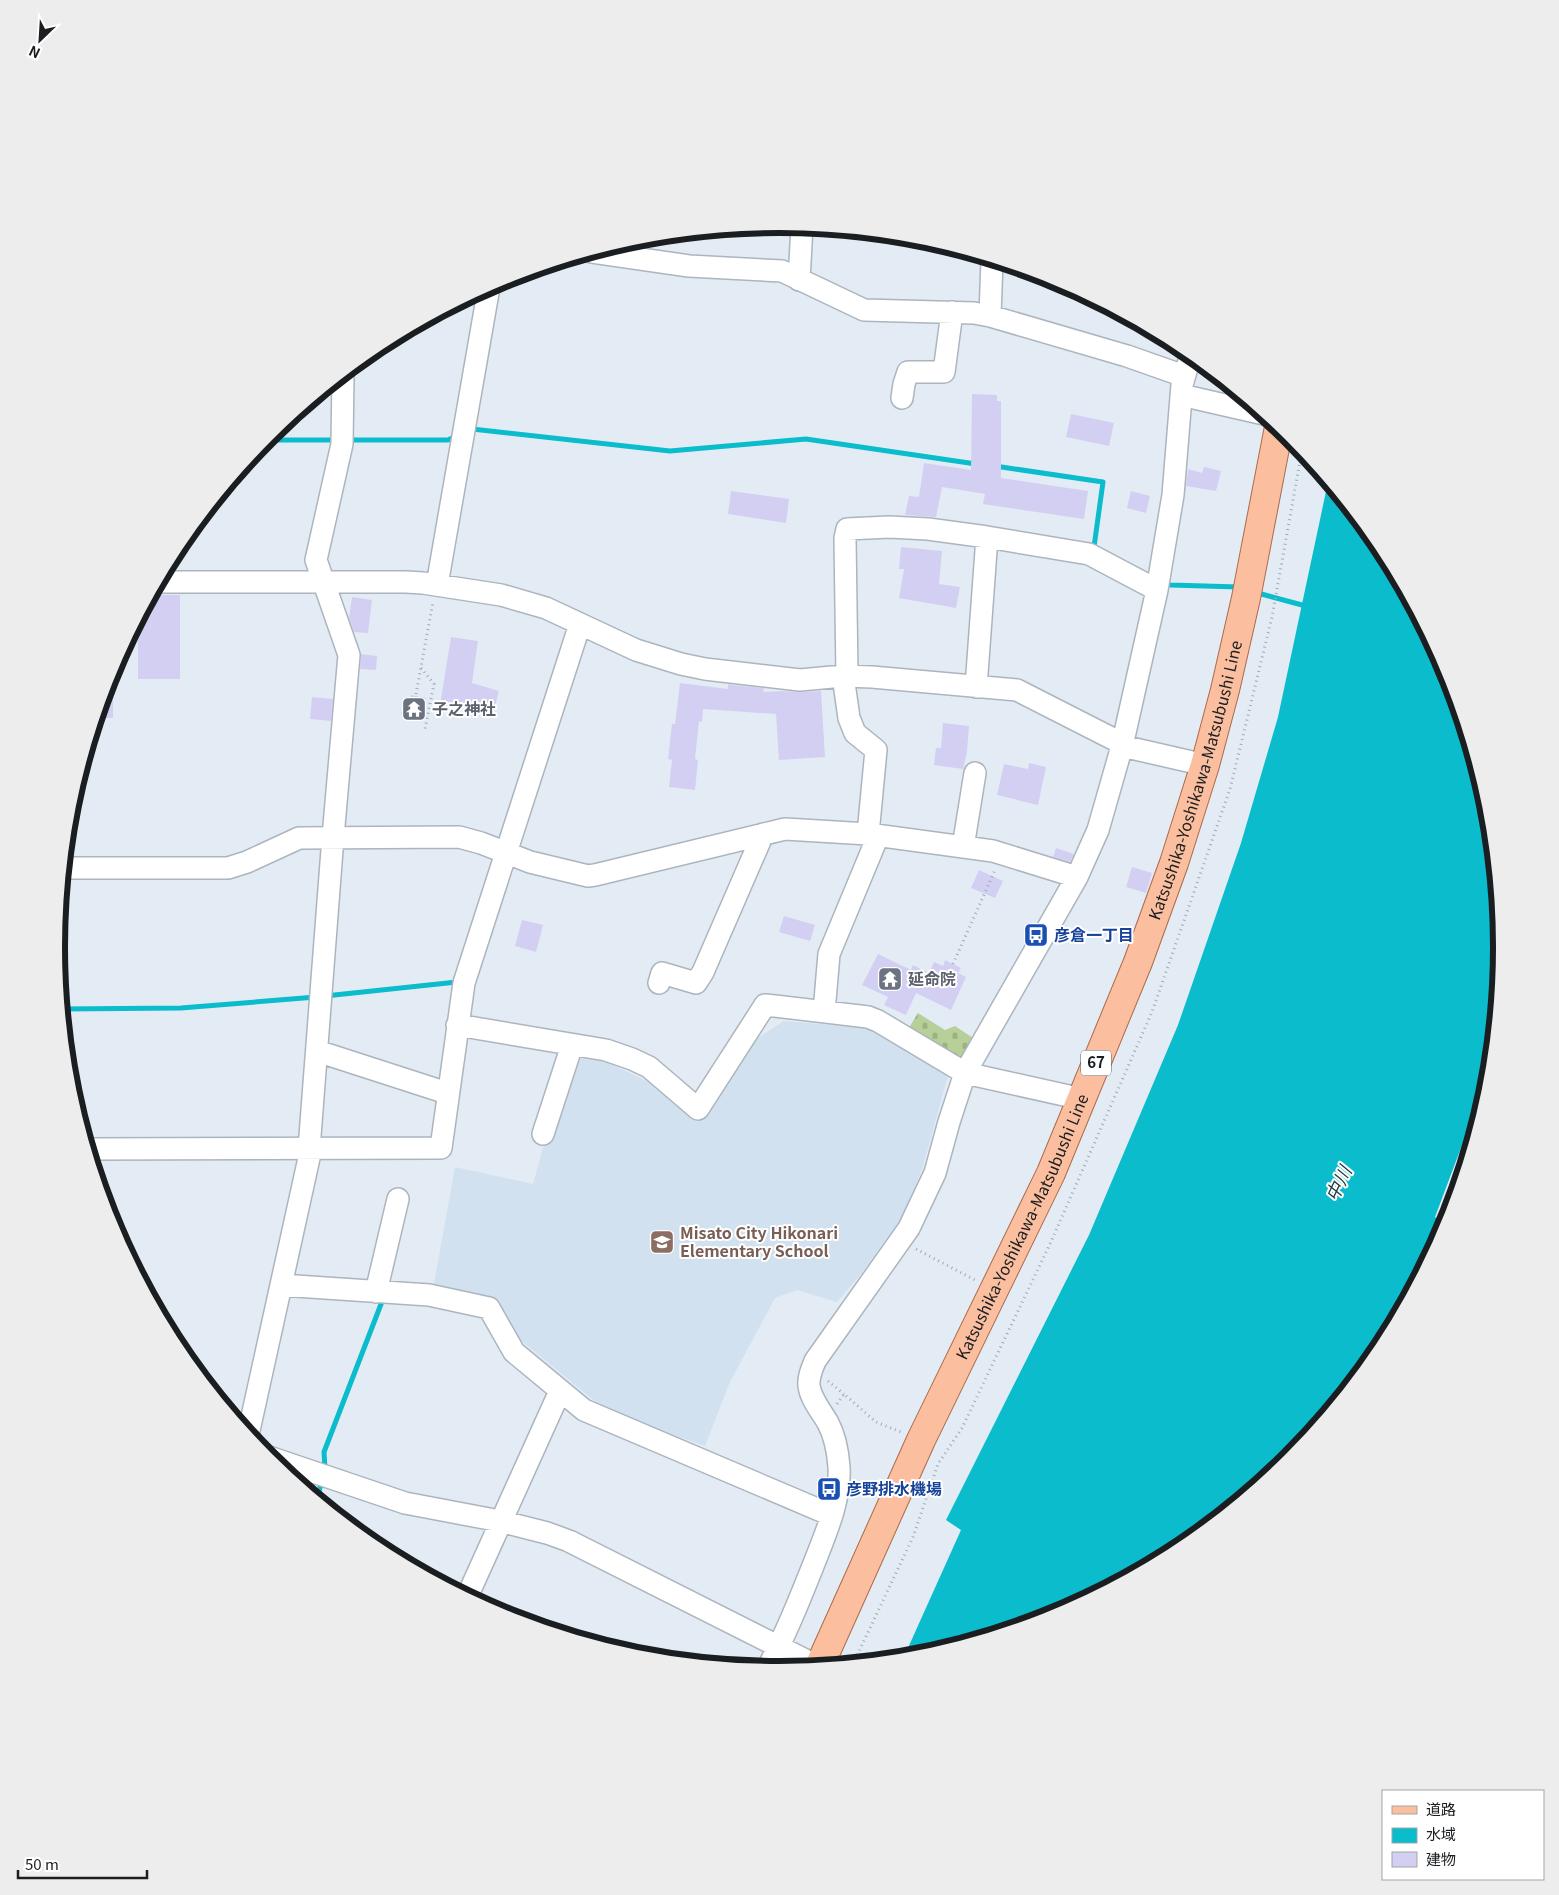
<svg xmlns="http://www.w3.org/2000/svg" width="1559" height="1895" viewBox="0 0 1559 1895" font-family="Georgia,'Noto Sans JP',serif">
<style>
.built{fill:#d2e1ef}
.cemetery{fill:url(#cemetery-stones)}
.water{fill:#0abccc}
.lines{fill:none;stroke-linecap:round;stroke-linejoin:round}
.stream{stroke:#0abccc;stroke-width:5}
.building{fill:#d3cff3}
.minor-casing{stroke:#acb5bd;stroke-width:24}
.major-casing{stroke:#ab6a49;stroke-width:30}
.path{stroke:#a2a9b0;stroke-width:3;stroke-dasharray:1 4;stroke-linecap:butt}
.minor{stroke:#fff;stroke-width:21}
.major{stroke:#fbbe9e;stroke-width:28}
.labels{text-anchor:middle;stroke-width:4;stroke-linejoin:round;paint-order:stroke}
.shield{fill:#fff;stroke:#5f6264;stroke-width:1}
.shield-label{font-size:15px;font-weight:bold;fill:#1a1e21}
.worship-label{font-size:16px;font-weight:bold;fill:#5b616d;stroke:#fff;text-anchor:start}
.street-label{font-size:16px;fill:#1a1e21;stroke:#fff}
.transit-label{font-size:16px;font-weight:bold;fill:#164399;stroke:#fff;text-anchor:start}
.education-label{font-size:16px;font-weight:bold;fill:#785e54;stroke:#fff;text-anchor:start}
.water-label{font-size:18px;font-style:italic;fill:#253d40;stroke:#fff}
.rim{fill:none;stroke:#1a1e21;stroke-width:6}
</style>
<defs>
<pattern id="cemetery-stones" width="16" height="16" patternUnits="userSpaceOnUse" patternTransform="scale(1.25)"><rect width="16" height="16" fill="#b7cf98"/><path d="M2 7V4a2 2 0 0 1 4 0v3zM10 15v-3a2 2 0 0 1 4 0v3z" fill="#9db183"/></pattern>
</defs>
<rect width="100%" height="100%" fill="#e3ecf5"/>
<path class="built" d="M784 1021 868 1028 927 1061 948 1076 923 1166 906 1211 861 1274 837 1302 797 1290 775 1298 730 1382 705 1446 608 1412 512 1333 494 1299 434 1284 455 1167 533 1184 542 1151 563 1085 574 1058 604 1061 647 1081 698 1122 747 1045Z"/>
<path class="cemetery" d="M918 1013 945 1030 955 1026 973 1038 960 1059 907 1031Z"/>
<path class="water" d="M1328 482 1381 546 1448 671 1489 807 1503 947 1491 1068 1435 1217 1446 1228 1381 1350 1291 1459 1181 1549 1056 1616 920 1657 903 1659 961 1530 946 1520 1089 1235 1178 1025 1241 843 1278 717Z"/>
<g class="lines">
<path class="stream" d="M469 431 472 429 670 451 806 439 976 464
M265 440H337
M346 440H448L456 436
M995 466 1103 482 1094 547 1097 549
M1163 583 1170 585 1239 587
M1254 592 1302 605
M325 996 457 982
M62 1009 181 1008 316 997
M325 1469 324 1452 383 1299
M317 1499 322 1480"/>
</g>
<path class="building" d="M972 394 997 395V401H1001V478L1088 491 1084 519 983 504 985 494 942 487 936 517 905 515 909 496 919 497 924 463 971 470Z
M1071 414 1114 423 1109 446 1066 437Z
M1204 467 1221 471 1216 491 1186 486 1188 469 1202 473Z
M731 491 789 499 786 523 728 514Z
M1131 491 1150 496 1146 513 1127 508Z
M901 547 942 551 939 584 960 587 956 608 899 598 904 569H899Z
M152 595H180V679H138V621Z
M352 597 372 600 368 633 354 632 349 618Z
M451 637 478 641 472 683 499 691 494 710 468 702 467 709 440 705Z
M361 654 377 656 376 670 360 669Z
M110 677H113V718H97Z
M680 683 728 689V684L732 685 764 688 763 692 783 691 801 692 821 691 825 757 779 760 776 714 703 709 702 722 699 721 695 759 698 760 695 790 669 787 672 760 668 759 672 724H675Z
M411 695 426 698 422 719 401 714 405 698 410 700Z
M312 697 333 699 331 721 310 719Z
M943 723 969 726 967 752 963 769 934 765 936 748H941Z
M1029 763 1046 767 1038 805 997 795 1004 764 1028 769Z
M1056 848 1074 854 1070 862 1053 857Z
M1132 867 1152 873 1146 893 1126 887Z
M979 870 1003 881 995 898 971 888Z
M784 916 815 925 810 941 779 932Z
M522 920 543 925 536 952 515 946Z
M878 954 911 970 913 965 929 973 934 962 943 966 945 960 961 968 958 973 966 977 951 1010 916 993 906 1015 884 1005 888 997 862 985Z"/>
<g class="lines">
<defs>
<path id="minor" d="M592 252 689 266 782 271 864 310 974 313 990 316 1127 356 1184 376
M799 280 802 226
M990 316 992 260
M1181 395 1264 414
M902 398 904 384 908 372H944L952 312
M159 582H406L423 583 501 595 546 608 636 650 681 664 705 669 800 680 843 676 872 677 1017 690 1123 744
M437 585 489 287
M843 676 849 718 855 733 876 750 868 834
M847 676 845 538 847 529 889 527 928 529 987 537 1089 554 1157 590
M976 687 987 537
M1122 746 1205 765
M963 847 975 773
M64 868H228L247 862 299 838 459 837 481 843 530 862 588 876 595 875 785 829 868 834 993 851 1077 877
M659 983 662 973 696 983 703 972 763 834
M824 1012 829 954 878 836
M457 1025 606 1050 632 1059 649 1067 698 1109 765 1005 775 1006 868 1017 878 1021 965 1073 1082 1099
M317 1051 447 1093
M543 1134 572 1045
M89 1149 441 1148 464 983 580 624
M309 1149 333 837 349 655 316 560 342 444 343 375
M281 1285 429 1295 489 1308 514 1352 584 1410 831 1515
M376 1292 398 1199
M248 1435 311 1149
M266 1456 405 1503 500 1521 547 1533 569 1541 819 1667
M467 1597 560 1391
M767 1669C785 1636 799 1601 813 1566 825 1535 841 1500 839 1467 838 1453 835 1436 828 1423 822 1412 811 1400 809 1386 808 1377 812 1369 815 1361L909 1228 935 1173 949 1122 965 1073 1077 877 1098 830 1122 746 1157 590 1173 495 1182 385 1191 354"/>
<g id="major">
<path id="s1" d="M819 1667 921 1440 1051 1173 1138 962 1174 863 1205 765 1225 690 1246 598 1279 427"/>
</g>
</defs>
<use href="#minor" class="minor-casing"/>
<use href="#major" class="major-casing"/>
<path class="path" d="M421 668 434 684 425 729
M416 694 433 602
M953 964 995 870
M916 1249 975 1280
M828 1381 844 1394
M837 1404 844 1394 876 1422 901 1432
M853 1664 913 1537 938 1464 962 1428 1050 1244 1152 1012 1230 789 1272 617 1302 450"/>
<use href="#minor" class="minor"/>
<use href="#major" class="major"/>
</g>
<defs>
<symbol id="temple-square" viewBox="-11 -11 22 22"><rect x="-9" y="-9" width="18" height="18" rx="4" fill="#6b7280" stroke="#fff"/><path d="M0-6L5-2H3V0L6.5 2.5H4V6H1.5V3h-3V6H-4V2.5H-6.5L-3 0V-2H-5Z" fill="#fff"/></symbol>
<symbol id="bus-square" viewBox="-11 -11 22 22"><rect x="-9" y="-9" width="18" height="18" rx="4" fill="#1a4fb4" stroke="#fff"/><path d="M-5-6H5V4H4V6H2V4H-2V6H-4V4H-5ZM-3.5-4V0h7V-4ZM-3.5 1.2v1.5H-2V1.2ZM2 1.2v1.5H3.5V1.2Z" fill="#fff"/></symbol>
<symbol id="school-square" viewBox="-11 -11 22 22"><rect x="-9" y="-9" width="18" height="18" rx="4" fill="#8d6e63" stroke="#fff"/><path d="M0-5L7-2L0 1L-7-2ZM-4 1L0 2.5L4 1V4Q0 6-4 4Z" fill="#fff"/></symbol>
</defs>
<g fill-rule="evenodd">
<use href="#temple-square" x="400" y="695" width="28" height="28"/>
<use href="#bus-square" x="1022" y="921" width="28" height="28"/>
<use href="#temple-square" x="876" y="965" width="28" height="28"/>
<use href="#school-square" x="648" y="1228" width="28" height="28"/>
<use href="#bus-square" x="815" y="1475" width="28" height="28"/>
</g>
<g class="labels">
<rect class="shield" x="1081" y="1050.5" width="30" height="25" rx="4"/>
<g class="shield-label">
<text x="1096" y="1068">67</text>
</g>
<g class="worship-label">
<text x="432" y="715">子之神社</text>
<text x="908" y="985">延命院</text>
</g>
<g class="street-label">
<text dy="6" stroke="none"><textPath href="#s1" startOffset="965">Katsushika-Yoshikawa-Matsubushi Line</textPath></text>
<text dy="6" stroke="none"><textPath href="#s1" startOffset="485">Katsushika-Yoshikawa-Matsubushi Line</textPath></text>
</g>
<g class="transit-label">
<text x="1054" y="941">彦倉一丁目</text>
<text x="846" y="1495">彦野排水機場</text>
</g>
<g class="education-label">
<text x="680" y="1239">Misato City Hikonari<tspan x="680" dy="18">Elementary School</tspan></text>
</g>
<g class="water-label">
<text transform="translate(1339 1184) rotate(-65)" y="6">中川</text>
</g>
</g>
<path d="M0 0H1559V1895H0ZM65 947a714 714 0 1 1 1428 0a714 714 0 1 1-1428 0Z" fill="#ededed" fill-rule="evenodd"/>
<path class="rim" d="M65 947a714 714 0 1 1 1428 0a714 714 0 1 1-1428 0Z"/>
<rect x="1382" y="1790" width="162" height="90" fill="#ffffff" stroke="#a3a5a6"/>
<rect x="1392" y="1806" width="25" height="8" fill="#fbbe9e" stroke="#a3a5a6"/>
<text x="1426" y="1815" font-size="15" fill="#1a1e21">道路</text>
<rect x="1392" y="1828" width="25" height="15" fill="#0abccc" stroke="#a3a5a6"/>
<text x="1426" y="1840" font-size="15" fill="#1a1e21">水域</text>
<rect x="1392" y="1852" width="25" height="15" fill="#d3cff3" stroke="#a3a5a6"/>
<text x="1426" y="1865" font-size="15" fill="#1a1e21">建物</text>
<g transform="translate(40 40) rotate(205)" stroke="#ffffff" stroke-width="4" paint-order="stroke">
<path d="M0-4L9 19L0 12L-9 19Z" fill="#1a1e21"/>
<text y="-8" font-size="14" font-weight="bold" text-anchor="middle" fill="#1a1e21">N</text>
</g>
<path d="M18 1870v8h129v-8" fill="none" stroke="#1a1e21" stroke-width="2.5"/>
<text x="25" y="1870" font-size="15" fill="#1a1e21" stroke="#ffffff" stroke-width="4" paint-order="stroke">50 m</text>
</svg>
